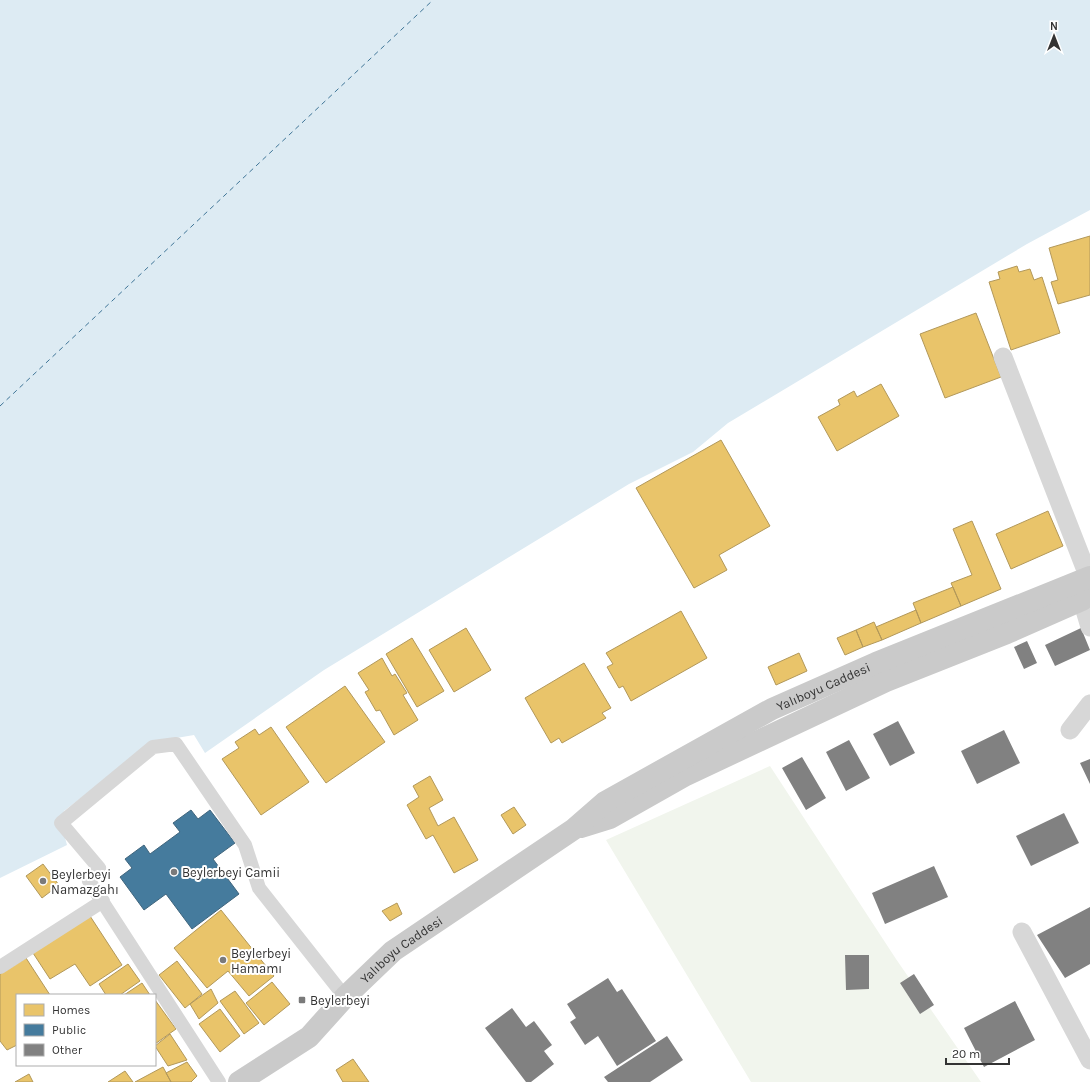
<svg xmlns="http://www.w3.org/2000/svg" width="1090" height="1082" viewBox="0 0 1090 1082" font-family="Karla,sans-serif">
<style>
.green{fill:#f1f5ed}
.water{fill:#ddebf3}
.homes{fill:#e9c46a;stroke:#b2985a}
.public{fill:#457b9d;stroke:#40657d}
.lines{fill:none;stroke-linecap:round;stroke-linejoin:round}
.ferry{stroke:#3f7597;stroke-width:1;stroke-dasharray:5 4;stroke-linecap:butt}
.building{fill:#818181}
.pedestrian{stroke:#d7d7d7;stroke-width:14}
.minor{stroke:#d7d7d7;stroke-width:19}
.primary{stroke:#cacaca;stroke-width:22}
.poi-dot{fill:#7a7a7a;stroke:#fff;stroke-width:1.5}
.labels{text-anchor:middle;stroke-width:4;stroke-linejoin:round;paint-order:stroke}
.street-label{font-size:13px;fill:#333;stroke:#fff}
.poi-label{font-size:13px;fill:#333;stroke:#fff;text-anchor:start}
</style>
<rect width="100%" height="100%" fill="#fff"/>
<path class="green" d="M770 766 896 959 981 1082H751L606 840Z"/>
<path class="water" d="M0 0H1090V210L1027 244 728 423 693 452 629 484 324 670 205 753 194 735 153 742 64 811 61 823 67 845 0 878Z"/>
<path class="homes" d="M1090 236V295L1058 304 1051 282 1058 280 1049 248Z
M1017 266 1019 272 1030 269 1034 280 1042 277 1060 333 1011 350 989 282 1000 279 998 272Z
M976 313 1001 377 945 398 920 334Z
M881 384 899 416 837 451 818 417 840 405 838 400 854 391 857 397Z
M721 440 770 526 719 555 727 570 694 588 636 488Z
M1048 511 1063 546 1011 569 996 534Z
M972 521 1001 589 961 606 951 583 972 575 953 529Z
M953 587 961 606 921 623 913 603Z
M916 610 921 623 882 640 876 627Z
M681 611 707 658 631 701 623 686 619 688 607 667 613 664 606 653Z
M874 622 882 640 863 647 856 630Z
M466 628 491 670 454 692 429 650Z
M856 630 863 647 845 655 837 638Z
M412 638 444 691 417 707 386 654Z
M799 653 807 671 776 685 768 667Z
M382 658 392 676 395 674 407 693 403 695 418 720 394 735 380 710 376 711 365 692 369 690 358 673Z
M584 663 611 708 602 713 606 718 562 743 559 738 551 743 525 698Z
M345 686 385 742 326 783 286 727Z
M271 727 309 782 261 815 222 759 239 748 235 742 255 729 259 735Z
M430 776 443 800 429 808 438 826 454 817 478 860 454 873 433 835 426 839 407 805 419 797 413 786Z
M514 807 526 825 513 834 501 815Z
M43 864 59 885 42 898 26 876Z
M397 903 402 914 390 921 382 911Z
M221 910 274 976 249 996 228 971 207 988 174 948Z
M90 916 122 965 90 986 75 964 50 979 33 953Z
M26 958 50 995H17V1045L7 1050 0 1041V974Z
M177 961 202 994 185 1008 159 975Z
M128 964 140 981 120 995H106L99 984Z
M272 982 290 1004 264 1025 246 1003Z
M142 983 150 995H124Z
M211 989 218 1003 199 1019 190 1004Z
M235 991 259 1023 244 1034 220 1001Z
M155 1000 176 1029 155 1044Z
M220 1009 240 1036 220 1052 199 1024Z
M170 1034 187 1060 168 1066 155 1046Z
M353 1059 369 1082H343L336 1070Z
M187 1062 197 1076 191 1082H171L166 1073Z
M163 1067 171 1082H135Z
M125 1071 133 1082H108Z
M29 1074 33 1082H15Z"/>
<path class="public" d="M191 810 198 819 210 810 235 843 213 859 239 894 192 929 166 894 144 910 120 877 132 868 125 859 144 845 150 854 180 832 173 823Z"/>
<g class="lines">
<path class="ferry" d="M0 406 433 0"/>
</g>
<path class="building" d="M1081 628 1090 650 1055 666 1045 645Z
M1027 641 1037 663 1024 669 1014 647Z
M898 721 915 753 890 766 873 734Z
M1004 730 1020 763 977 784 961 751Z
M849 740 870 778 846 791 826 752Z
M802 757 826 798 806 810 782 768Z
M1090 759V784L1080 763Z
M1064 813 1079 843 1031 866 1016 836Z
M934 866 948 897 885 924 872 893Z
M1090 907V964L1065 978 1037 935Z
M845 955H869V989L846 990Z
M914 974 934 1005 920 1014 900 983Z
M608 978 617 992 622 989 656 1041 617 1066 598 1036 585 1045 570 1022 576 1018 567 1004Z
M1015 1001 1035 1040 984 1067 964 1028Z
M512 1008 526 1027 534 1021 552 1045 544 1051 554 1064 531 1082H526L485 1028Z
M667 1036 683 1060 650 1082H608L604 1077Z"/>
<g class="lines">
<path class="pedestrian" d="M0 967 103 901
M219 1082 89 881 99 868 61 823 153 747 176 744 245 845 259 888 345 997"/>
<path class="minor" d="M1003 357 1089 578
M1082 600 1090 627
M1070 730 1090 704
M1022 932 1090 1060"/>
<g class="primary">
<path d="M581 827 610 818 686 775 886 681 1007 633 1082 600 1090 594"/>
<path id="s1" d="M239 1082 309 1037 345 997 393 951 574 829 605 802 772 709 876 663 1090 577"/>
</g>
</g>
<g class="poi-dot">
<circle cx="174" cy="872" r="4"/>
<circle cx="43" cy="881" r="4"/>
<circle cx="223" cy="960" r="4"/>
<rect x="298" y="996" width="8" height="8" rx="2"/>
</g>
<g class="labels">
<g class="street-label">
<text dy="5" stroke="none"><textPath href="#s1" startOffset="710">Yalıboyu Caddesi</textPath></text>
<text dy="5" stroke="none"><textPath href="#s1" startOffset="211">Yalıboyu Caddesi</textPath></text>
</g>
<g class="poi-label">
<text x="182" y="877">Beylerbeyi Camii</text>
<text x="51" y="879">Beylerbeyi<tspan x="51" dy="15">Namazgahı</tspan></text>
<text x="231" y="958">Beylerbeyi<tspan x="231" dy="15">Hamamı</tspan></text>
<text x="310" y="1005">Beylerbeyi</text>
</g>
</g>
<rect x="16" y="994" width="140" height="72" fill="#ffffff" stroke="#adadad"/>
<rect x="24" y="1004" width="20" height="12" fill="#e9c46a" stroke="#adadad"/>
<text x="52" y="1014" font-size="12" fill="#333333">Homes</text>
<rect x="24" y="1024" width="20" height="12" fill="#457b9d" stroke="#adadad"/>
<text x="52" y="1034" font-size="12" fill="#333333">Public</text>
<rect x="24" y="1044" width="20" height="12" fill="#818181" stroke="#adadad"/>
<text x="52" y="1054" font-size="12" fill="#333333">Other</text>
<g transform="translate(1054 36)" stroke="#ffffff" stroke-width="3" paint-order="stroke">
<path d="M0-3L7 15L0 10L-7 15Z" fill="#333333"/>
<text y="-6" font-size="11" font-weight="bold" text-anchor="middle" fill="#333333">N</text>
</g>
<path d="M946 1058v6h63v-6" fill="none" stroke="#333333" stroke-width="2"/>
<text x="952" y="1058" font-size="12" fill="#333333" stroke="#ffffff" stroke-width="3" paint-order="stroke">20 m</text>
</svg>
